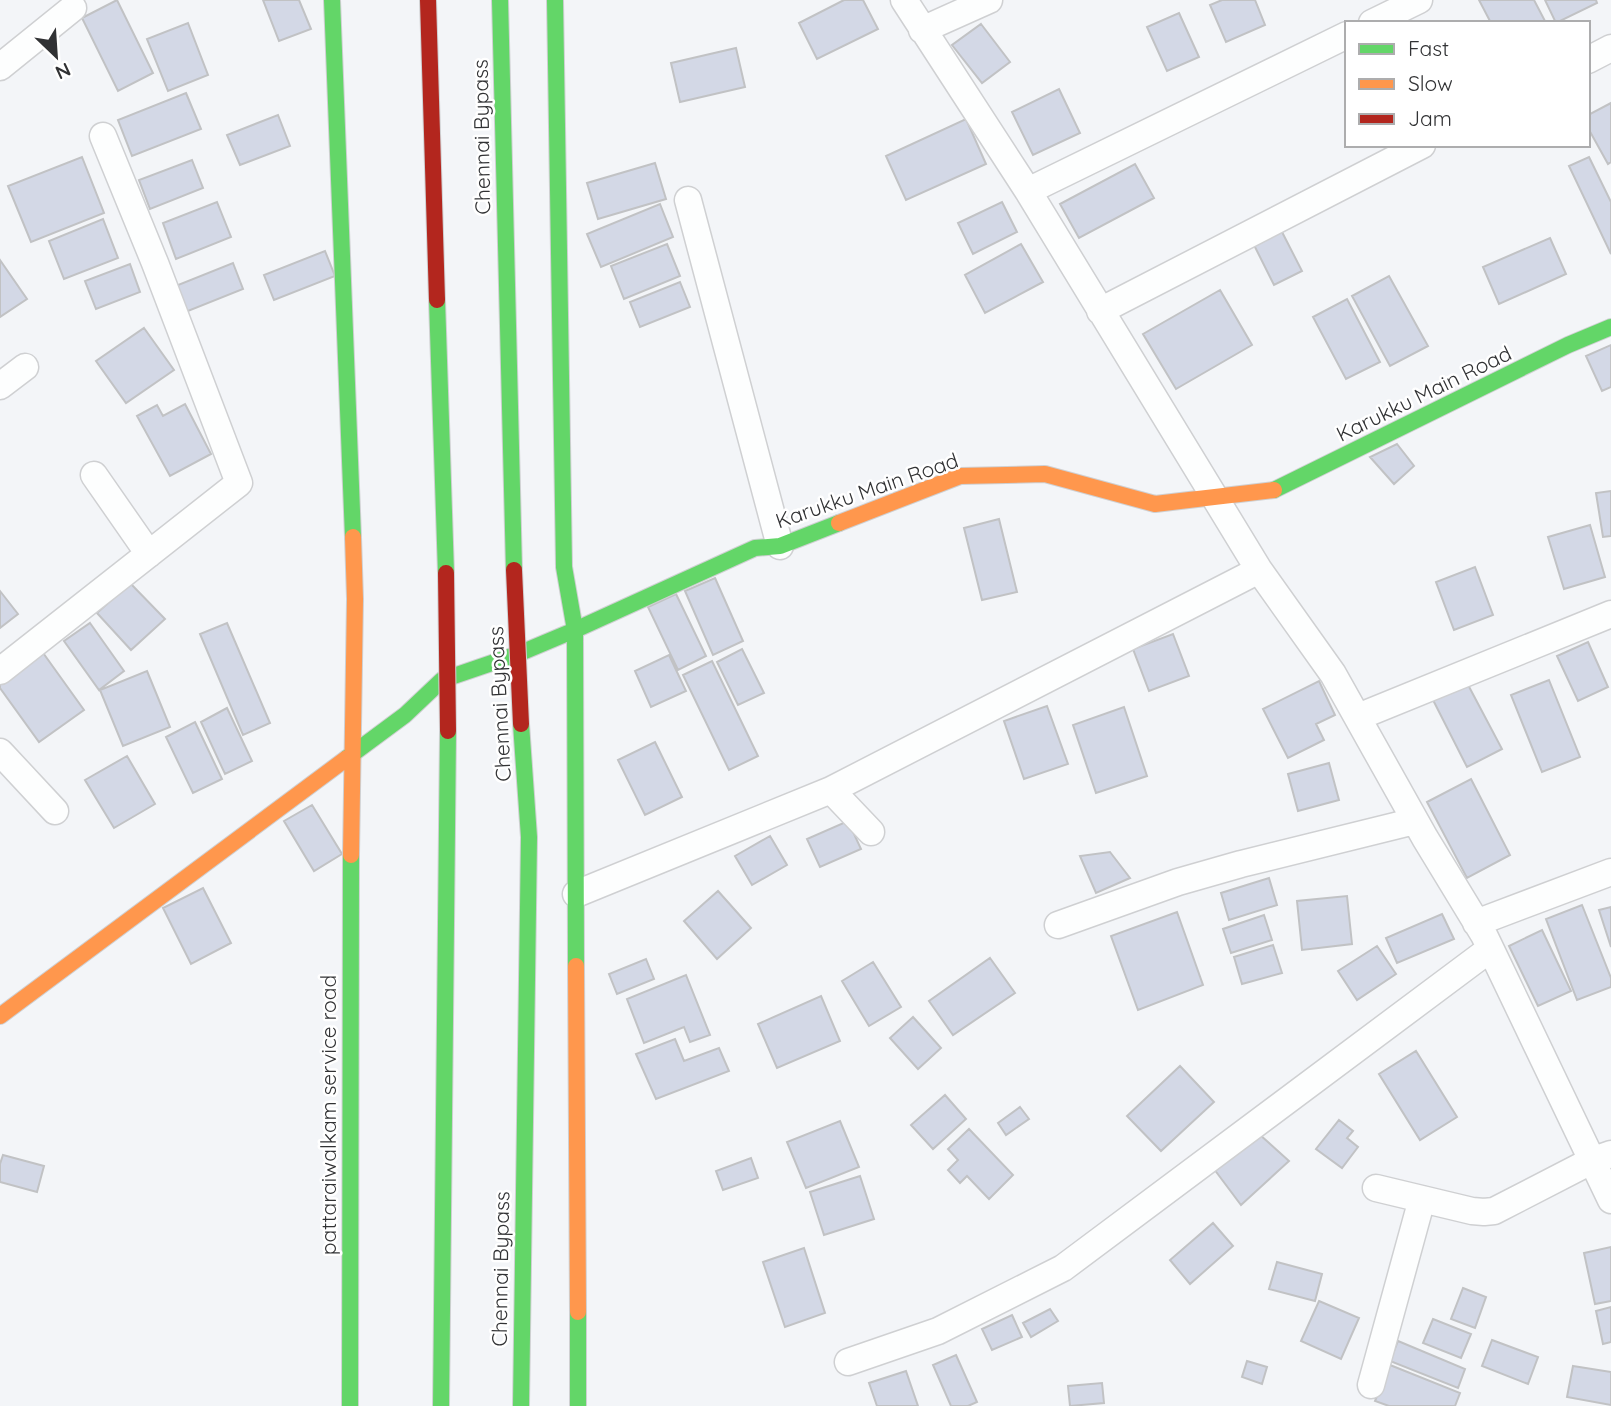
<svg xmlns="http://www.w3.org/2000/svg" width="1611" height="1406" viewBox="0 0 1611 1406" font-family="Quicksand,sans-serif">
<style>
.building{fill:#d3d8e6;stroke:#c1c2c4;stroke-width:2}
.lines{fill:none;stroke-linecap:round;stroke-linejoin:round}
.street-casing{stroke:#cfd0d2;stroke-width:29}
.fast-casing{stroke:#cfd0d2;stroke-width:18}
.slow-casing{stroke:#cfd0d2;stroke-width:18}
.jam-casing{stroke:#cfd0d2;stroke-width:18}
.street{stroke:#fdfefe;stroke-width:26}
.fast{stroke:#63d668;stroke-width:16}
.slow{stroke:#ff974d;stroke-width:16}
.jam{stroke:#b3261e;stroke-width:16}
.jam-bridge-casing{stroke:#d2d2d4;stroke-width:18;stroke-linecap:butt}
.jam-bridge{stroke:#b3261e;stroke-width:16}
.labels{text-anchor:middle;stroke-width:5;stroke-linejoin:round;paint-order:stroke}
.street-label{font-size:21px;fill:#313234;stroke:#fff}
</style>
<rect width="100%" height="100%" fill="#f3f5f8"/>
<path class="building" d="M117 0 153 73 118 91 82 18Z
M263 0H299L311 29 279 41Z
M844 0H863L878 29 817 59 799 23Z
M1222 0H1255L1265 25 1226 42 1210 5Z
M1479 0H1534L1546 23H1491Z
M1545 0H1596L1597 3 1556 23Z
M1179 13 1199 57 1167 71 1147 27Z
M188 23 208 75 168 91 147 39Z
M981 24 1010 62 982 83 952 45Z
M736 48 745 87 680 102 671 63Z
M1059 89 1080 133 1033 155 1012 112Z
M186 93 201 129 132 156 118 120Z
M1611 103V162L1608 164 1588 128V115Z
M278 115 290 146 240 165 227 135Z
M966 119 986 164 906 200 886 156Z
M82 157 104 213 31 242 8 186Z
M1589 157 1611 202V254L1569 166Z
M192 160 203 188 150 209 139 180Z
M655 163 666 199 598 219 587 183Z
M1135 164 1154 198 1079 238 1060 204Z
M217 202 231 237 176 259 163 223Z
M1002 202 1017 232 973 254 958 223Z
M660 204 673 237 601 267 587 234Z
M103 219 118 258 64 279 49 241Z
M1281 230 1302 271 1274 285 1253 243Z
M1550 238 1566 274 1499 304 1483 267Z
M667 244 680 276 624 299 611 266Z
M1021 244 1043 282 985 313 965 275Z
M325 251 335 276 274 300 264 275Z
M0 260 27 299 0 317Z
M233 263 243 289 183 313 173 287Z
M130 264 140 292 96 309 85 281Z
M1389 276 1428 346 1390 366 1352 296Z
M680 282 690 307 640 327 630 302Z
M1220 290 1252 345 1176 389 1143 334Z
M1347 299 1380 362 1346 379 1313 317Z
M144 328 174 370 126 403 96 361Z
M1611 345V387L1602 391 1586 356Z
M185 404 211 454 170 476 137 416 157 405 163 416Z
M1397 444 1414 466 1394 484 1370 457Z
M1611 491V536L1603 537 1596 493Z
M999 519 1017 592 982 600 964 528Z
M1590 525 1605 577 1564 589 1548 537Z
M1475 567 1493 615 1454 630 1436 582Z
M715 578 743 641 713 655 685 591Z
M130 583 165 619 131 650 97 613Z
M0 591 18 614 0 628Z
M676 594 706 656 678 670 648 607Z
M90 623 124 671 99 690 64 641Z
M227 623 270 723 243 735 200 634Z
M1173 634 1189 676 1149 691 1133 649Z
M1588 642 1608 687 1578 701 1557 656Z
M742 649 764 693 738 705 717 662Z
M41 650 84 710 39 742 0 688V679Z
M669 655 686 691 651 707 635 671Z
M712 661 758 756 729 770 683 675Z
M147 671 170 727 123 746 100 690Z
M1549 680 1580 757 1542 772 1511 695Z
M1319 681 1335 715 1316 724 1324 740 1288 758 1263 709Z
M1466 681 1502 749 1467 767 1430 694Z
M1047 706 1068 764 1024 779 1004 721Z
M1124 707 1147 776 1096 793 1073 725Z
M227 708 252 761 225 774 201 722Z
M195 722 222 779 193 793 166 737Z
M655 742 682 797 645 815 618 760Z
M127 756 155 804 114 828 85 780Z
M1329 763 1339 800 1298 811 1288 774Z
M1471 779 1510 855 1467 878 1427 802Z
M312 805 342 854 314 871 284 821Z
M848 821 861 849 820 867 807 839Z
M770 836 787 865 752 885 735 856Z
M1110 852 1130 878 1096 893 1080 856Z
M1269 878 1277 905 1229 920 1221 893Z
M203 888 231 943 191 964 163 908Z
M718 891 751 928 717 959 684 921Z
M1347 896 1352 944 1302 950 1297 901Z
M1582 905 1611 978V987L1577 1000 1546 919Z
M1611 907V947L1599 910Z
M1177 912 1203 985 1138 1010 1111 936Z
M1442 914 1454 939 1397 963 1386 938Z
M1264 915 1272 940 1231 953 1223 929Z
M1542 930 1571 991 1538 1006 1509 946Z
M1273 945 1282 973 1242 984 1234 957Z
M1377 946 1396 974 1357 1000 1338 971Z
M990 958 1015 993 953 1035 929 1001Z
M646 959 654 979 617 994 609 974Z
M873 962 901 1007 869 1026 842 981Z
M686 975 710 1035 690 1042 684 1027 644 1043 627 999Z
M821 996 840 1041 777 1068 758 1024Z
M913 1017 941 1048 918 1069 890 1038Z
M675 1039 684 1061 719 1048 729 1071 656 1099 636 1054Z
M1416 1051 1457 1117 1420 1140 1379 1074Z
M1180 1066 1214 1102 1161 1151 1127 1116Z
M945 1095 966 1119 933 1149 911 1125Z
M1020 1107 1029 1119 1006 1135 998 1123Z
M1339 1120 1353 1131 1347 1138 1358 1147 1342 1168 1316 1149Z
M840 1121 859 1167 806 1188 787 1142Z
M969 1129 1013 1175 989 1199 967 1176 960 1183 948 1170 958 1160 948 1149Z
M1259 1134 1289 1161 1241 1205 1214 1169Z
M3 1155 44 1166 37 1192 0 1182V1164Z
M751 1158 758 1178 723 1190 716 1171Z
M860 1176 874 1219 824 1235 810 1192Z
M1213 1223 1233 1246 1190 1284 1170 1260Z
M1611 1247V1301L1595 1304 1584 1253Z
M804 1248 825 1313 785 1327 763 1262Z
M1277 1262 1322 1274 1315 1301 1269 1289Z
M1463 1288 1486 1297 1475 1328 1451 1319Z
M1319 1301 1359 1318 1341 1359 1301 1341Z
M1611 1307V1342L1603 1344 1596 1311Z
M1050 1309 1058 1321 1031 1337 1023 1323Z
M1012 1315 1022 1337 992 1350 982 1329Z
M1433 1319 1471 1334 1461 1358 1423 1343Z
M1492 1340 1538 1357 1528 1384 1482 1366Z
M1398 1341 1465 1369 1458 1388 1390 1361Z
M956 1355 977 1402 968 1406H951L933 1365Z
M1247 1361 1267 1367 1262 1384 1242 1377Z
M1390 1365 1460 1393 1455 1406H1389L1375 1401Z
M1573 1366 1611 1372V1405L1567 1397Z
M906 1371 918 1406H877L869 1383Z
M1102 1383 1104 1403 1070 1406 1068 1386Z"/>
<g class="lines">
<defs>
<path id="street" d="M904 0 1028 191 1259 570 1333 674 1425 838 1484 935 1611 1200
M1372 23 1419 0
M922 30 989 0
M1588 60 1611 48
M0 67 73 8
M1028 191 1347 35
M688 200 780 546
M1100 311 1422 145
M0 386 25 367
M94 475 149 554
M0 671 239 483 155 263 103 136
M1358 717 1611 614
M0 752 55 811
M831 790 871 832
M576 894 831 790 1259 570
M1476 923 1611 872
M1058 925 1178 882 1241 864 1415 821
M1376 1188 1472 1211 1484 1212 1494 1211 1591 1161 1611 1154
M848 1362 938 1331 1063 1268 1490 949
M1371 1385 1422 1199"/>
<path id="fast" d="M332 0 353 537
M500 0 514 570
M555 0 564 567 575 630 576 966
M437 300 446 573
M1274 490 1568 345 1611 327
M521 724 529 837 521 1406
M347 758 405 715 442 680 518 654 575 630 755 548 780 546 839 523
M578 1312V1406
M350 1406 351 855
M441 1406 448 731"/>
<path id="slow" d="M839 523 960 476 1045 474 1155 504 1274 490
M351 855 355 599 353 537
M576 966 578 1312
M0 1016 347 758"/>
<path id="jam" d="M428 0 437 300"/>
</defs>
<use href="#street" class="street-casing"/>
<use href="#fast" class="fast-casing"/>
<use href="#slow" class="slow-casing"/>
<use href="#jam" class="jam-casing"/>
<use href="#street" class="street"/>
<use href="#fast" class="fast"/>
<use href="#slow" class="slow"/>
<use href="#jam" class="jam"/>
<defs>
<path id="jam-bridge" d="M514 570 521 724
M446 573 448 731"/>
</defs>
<use href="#jam-bridge" class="jam-bridge-casing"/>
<use href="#jam-bridge" class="jam-bridge"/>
</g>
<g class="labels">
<g class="street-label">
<text transform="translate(482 137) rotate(-91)" y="7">Chennai Bypass</text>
<text transform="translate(1424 394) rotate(-26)" y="7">Karukku Main Road</text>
<text transform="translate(867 491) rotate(-19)" y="7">Karukku Main Road</text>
<text transform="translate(500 704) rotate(-93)" y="7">Chennai Bypass</text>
<text transform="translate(329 1115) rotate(-90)" y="7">pattaraiwalkam service road</text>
<text transform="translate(501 1269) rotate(-89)" y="7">Chennai Bypass</text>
</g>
</g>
<rect x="1345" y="21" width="245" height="126" fill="#ffffff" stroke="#adadae" stroke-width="2"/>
<rect x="1359" y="44" width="35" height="10" fill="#63d668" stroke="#adadae" stroke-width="2"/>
<text x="1408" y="56" font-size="21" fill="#313234">Fast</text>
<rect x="1359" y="79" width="35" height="10" fill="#ff974d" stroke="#adadae" stroke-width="2"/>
<text x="1408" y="91" font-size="21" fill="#313234">Slow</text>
<rect x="1359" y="114" width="35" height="10" fill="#b3261e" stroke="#adadae" stroke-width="2"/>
<text x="1408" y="126" font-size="21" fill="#313234">Jam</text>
<g transform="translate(56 56) rotate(155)" stroke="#ffffff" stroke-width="5" paint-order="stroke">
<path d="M0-5L12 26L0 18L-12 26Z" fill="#313234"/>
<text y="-10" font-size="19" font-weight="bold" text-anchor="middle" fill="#313234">N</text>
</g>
</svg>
